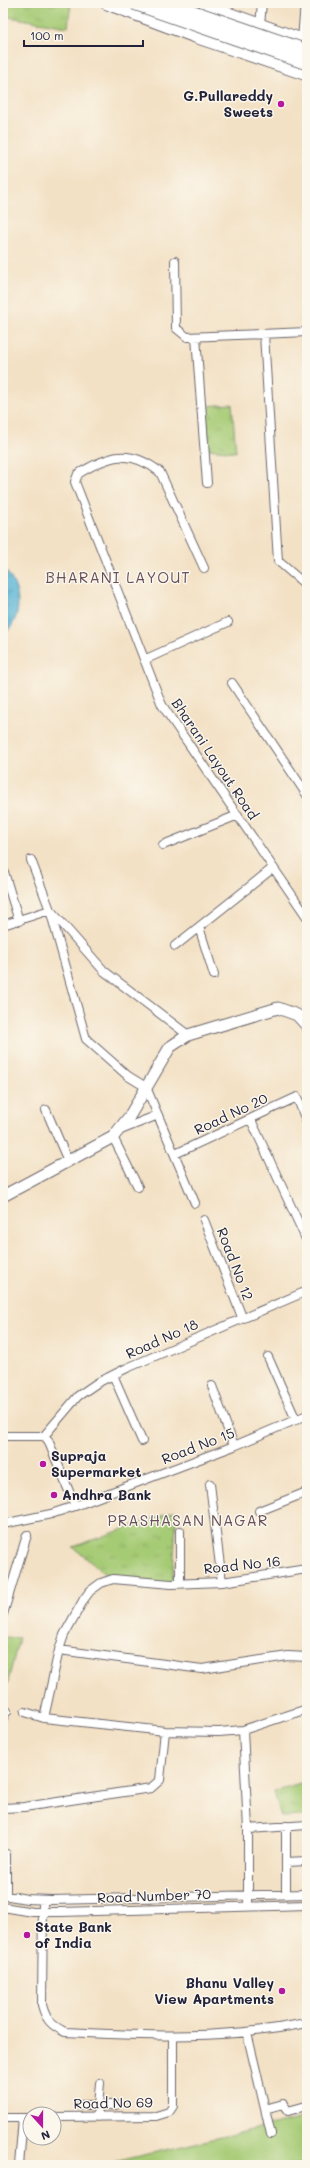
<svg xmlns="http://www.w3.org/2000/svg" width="310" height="2168" viewBox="0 0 310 2168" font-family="Mali,sans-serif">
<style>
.grass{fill:#a6cb75;stroke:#647658}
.park{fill:url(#park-tufts);stroke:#647658}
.water{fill:url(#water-ripples);stroke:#3c6a87}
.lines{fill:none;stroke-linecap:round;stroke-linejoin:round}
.street-casing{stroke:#6b656b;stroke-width:10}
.secondary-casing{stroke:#6b656b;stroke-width:13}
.primary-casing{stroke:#6b656b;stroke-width:15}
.street{stroke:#fff;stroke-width:8}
.secondary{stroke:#fff;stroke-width:11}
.primary{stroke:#fff;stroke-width:13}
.primary-bridge-casing{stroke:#6b656b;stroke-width:15;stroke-linecap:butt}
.primary-bridge{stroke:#fff;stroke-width:13}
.poi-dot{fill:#b5179e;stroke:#fbf7ec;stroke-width:1.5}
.labels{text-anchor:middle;stroke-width:3;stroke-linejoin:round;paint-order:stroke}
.poi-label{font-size:14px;font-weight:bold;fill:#22223b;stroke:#fbf7ec;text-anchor:start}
.street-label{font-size:14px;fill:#22223b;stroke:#fbf7ec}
.neighbourhood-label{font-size:15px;letter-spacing:1px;fill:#68505c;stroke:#fbf7ec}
</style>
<defs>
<pattern id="park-tufts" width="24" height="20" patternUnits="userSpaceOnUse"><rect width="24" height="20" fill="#a6cb75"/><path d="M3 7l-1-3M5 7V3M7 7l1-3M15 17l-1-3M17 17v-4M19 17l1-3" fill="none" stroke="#8fae66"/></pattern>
<pattern id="water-ripples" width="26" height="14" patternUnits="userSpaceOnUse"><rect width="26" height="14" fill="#55b2d3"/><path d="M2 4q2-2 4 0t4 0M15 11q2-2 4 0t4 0" fill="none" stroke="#4690ac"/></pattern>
</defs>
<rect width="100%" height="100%" fill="#fbf7ec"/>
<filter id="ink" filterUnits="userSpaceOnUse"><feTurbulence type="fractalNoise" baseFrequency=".025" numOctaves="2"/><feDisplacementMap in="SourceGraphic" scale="8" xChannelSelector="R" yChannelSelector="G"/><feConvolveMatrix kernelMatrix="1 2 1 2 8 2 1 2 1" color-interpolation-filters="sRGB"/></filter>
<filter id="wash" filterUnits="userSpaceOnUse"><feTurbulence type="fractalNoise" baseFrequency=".012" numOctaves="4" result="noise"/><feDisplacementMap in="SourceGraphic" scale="16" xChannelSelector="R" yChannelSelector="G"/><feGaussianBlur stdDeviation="0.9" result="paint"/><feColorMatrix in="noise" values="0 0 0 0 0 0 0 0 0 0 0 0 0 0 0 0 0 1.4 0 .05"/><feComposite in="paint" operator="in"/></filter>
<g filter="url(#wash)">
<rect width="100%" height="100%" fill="#f3e1c5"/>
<path class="grass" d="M307 2117V2158L298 2165H101Z"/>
<path class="park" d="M3 3H71L68 27 3 16Z
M232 404 236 452 209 449 205 406Z
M177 1510 172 1587 114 1582 73 1547Z
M3 1637 19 1638 4 1697H3Z
M307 1782V1816L281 1817 274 1792Z"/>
<path class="water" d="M4 570 6 571C22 590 23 620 3 635Z"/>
</g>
<g filter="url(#ink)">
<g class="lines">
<defs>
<path id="street" d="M260 25 262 3
M302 40 305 3
M175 261 176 328 187 337 307 332
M264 334 278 561 307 586
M196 337 207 483
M204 568 160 472C129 448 109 455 78 474L75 482 162 705 307 917
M144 660 228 622
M232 683 307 795
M163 845 238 815
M31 860 50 910 86 1039 128 1076 146 1087 195 1203
M3 869 19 921
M52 912 104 971 188 1035
M3 925 50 910
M199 927 214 975
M175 946 273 868
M46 1110 68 1161
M251 1120 307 1241
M118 1131 158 1115
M113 1137 138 1187
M175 1154 297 1097 307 1123
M204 1220 242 1317
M268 1357 296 1420
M113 1375 142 1441
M212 1386 234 1446
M3 1436H44
M44 1436 78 1396 97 1383 127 1368 307 1291
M44 1436 48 1440 75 1506
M210 1484 222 1582
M259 1511 307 1492
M3 1524 51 1514 75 1506 234 1446 307 1415
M180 1584V1531
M3 1614 27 1535
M59 1650 202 1669 288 1656 307 1657
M3 1709 7 1711 3 1718
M25 1712 44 1718 165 1731 219 1732 243 1730 307 1709
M44 1718 59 1650 64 1635 84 1599 90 1591 101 1583 113 1579 171 1584 222 1582 307 1569
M243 1730 248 1829V1901
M3 1808 24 1807 151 1788 160 1780 165 1731
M248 1829 307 1825
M6 1854V1896
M286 1862 307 1861
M3 1895 27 1899 52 1900 307 1894
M286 1895V1826
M43 1900 42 2005C46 2020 51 2025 65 2032 149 2036 223 2040 307 2023
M3 1907 33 1912H61L307 1905
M247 2033 271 2134
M80 2105H116
M265 2109 283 2104 288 2111 306 2106
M54 2117 156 2116 169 2112 173 2106V2037
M97 2117 100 2083
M3 2118H30
M19 2165 23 2118"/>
<path id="secondary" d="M3 1196 113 1137 129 1117 170 1047 188 1035 278 1008 297 1015 307 1026"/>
<path id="primary" d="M107 3 195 36 307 74
M197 3 307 42"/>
</defs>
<use href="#street" class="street-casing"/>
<use href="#secondary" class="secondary-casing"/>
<use href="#primary" class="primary-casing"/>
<use href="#street" class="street"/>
<use href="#secondary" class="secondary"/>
<use href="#primary" class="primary"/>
<defs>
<path id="primary-bridge" d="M134 3 307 63
M167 3 307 51"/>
</defs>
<use href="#primary-bridge" class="primary-bridge-casing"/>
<use href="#primary-bridge" class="primary-bridge"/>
</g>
</g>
<g class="poi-dot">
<circle cx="281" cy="104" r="4"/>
<circle cx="43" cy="1464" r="4"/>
<circle cx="54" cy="1495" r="4"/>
<circle cx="27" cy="1935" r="4"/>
<circle cx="282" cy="1991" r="4"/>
</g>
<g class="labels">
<g class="poi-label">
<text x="273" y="101" text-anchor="end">G.Pullareddy<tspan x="273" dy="16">Sweets</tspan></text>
<text x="51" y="1461">Supraja<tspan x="51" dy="16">Supermarket</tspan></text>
<text x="62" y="1500">Andhra Bank</text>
<text x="35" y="1932">State Bank<tspan x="35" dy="16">of India</tspan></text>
<text x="274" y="1988" text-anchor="end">Bhanu Valley<tspan x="274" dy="16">View Apartments</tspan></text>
</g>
<g class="street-label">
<text transform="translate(215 759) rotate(56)" y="5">Bharani Layout Road</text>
<text transform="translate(231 1114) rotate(-25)" y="5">Road No 20</text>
<text transform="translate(235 1264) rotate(69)" y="5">Road No 12</text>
<text transform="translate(162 1339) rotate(-24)" y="5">Road No 18</text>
<text transform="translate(198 1446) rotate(-21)" y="5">Road No 15</text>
<text transform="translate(242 1565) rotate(-6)" y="5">Road No 16</text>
<text transform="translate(154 1896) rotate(-2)" y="5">Road Number 70</text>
<text transform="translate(113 2103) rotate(-1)" y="5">Road No 69</text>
</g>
<g class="neighbourhood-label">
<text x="118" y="583">BHARANI LAYOUT</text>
<text x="188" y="1526">PRASHASAN NAGAR</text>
</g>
</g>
<rect width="310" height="2168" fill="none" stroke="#fbf7ec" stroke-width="16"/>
<g transform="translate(42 2126) rotate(159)"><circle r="19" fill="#fbf7ec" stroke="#a4a2a5"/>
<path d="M0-3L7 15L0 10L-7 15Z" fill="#b5179e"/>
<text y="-6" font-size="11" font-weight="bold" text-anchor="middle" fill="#22223b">N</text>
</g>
<path d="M24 40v6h119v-6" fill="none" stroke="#22223b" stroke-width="2"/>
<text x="30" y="40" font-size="12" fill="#22223b" stroke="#fbf7ec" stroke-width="3" paint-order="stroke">100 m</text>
</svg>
